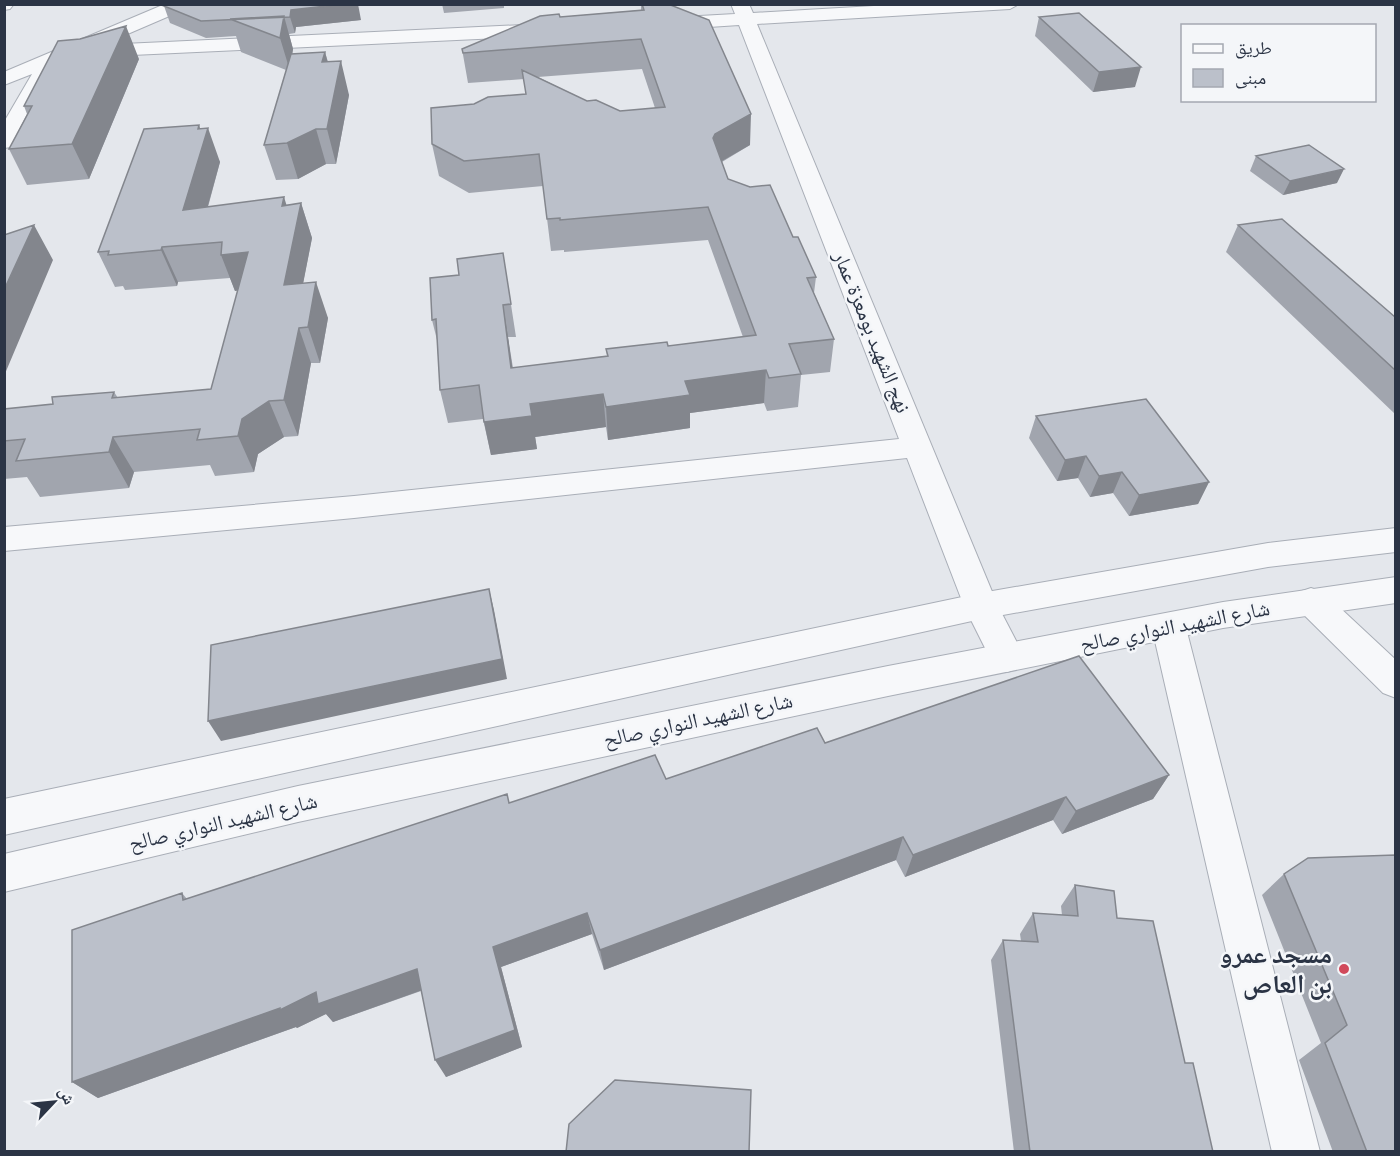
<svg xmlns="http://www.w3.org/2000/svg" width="1400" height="1156" viewBox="0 0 1400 1156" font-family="Commissioner,'Noto Naskh Arabic',sans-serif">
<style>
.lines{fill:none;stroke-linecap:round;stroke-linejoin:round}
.minor-casing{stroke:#a9aeb7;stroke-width:2}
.tertiary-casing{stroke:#a9aeb7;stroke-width:2}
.minor{fill:#f7f8fa;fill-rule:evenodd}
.tertiary{fill:#f7f8fa;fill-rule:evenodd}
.wall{fill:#a1a5ae;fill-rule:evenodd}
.shaded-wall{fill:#83868d}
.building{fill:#bbc0ca;stroke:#83868d;stroke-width:1.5}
.poi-dot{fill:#d1495b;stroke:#f4f6f9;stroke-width:2}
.labels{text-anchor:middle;stroke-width:5;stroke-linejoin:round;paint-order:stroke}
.street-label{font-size:21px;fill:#2b3445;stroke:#f4f6f9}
.near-poi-label{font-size:26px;font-weight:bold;fill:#2b3445;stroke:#f4f6f9;text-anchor:end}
</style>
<rect width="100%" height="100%" fill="#e4e7ec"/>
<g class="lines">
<defs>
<path id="minor" d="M165 4H191L188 8 102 45 544 24 551 26 553 30 551 34 544 36 89 57 81 53 54 65 56 67 15 142 12 147 4 148V122L32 74 4 85V72Z
M731 4H749L753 13 908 4H1019L1010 9 757 24 998 606 1025 658 1019 668 1007 672 995 668 964 606 907 458 354 518 4 551V527L354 496 899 439 739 25 664 30 657 28 655 24 657 20 664 18 735 14Z
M1311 588 1323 592 1396 660V698L1383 693 1299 610 1294 601 1299 592Z
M1169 614 1181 618 1186 628 1320 1152H1272L1152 628 1157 618Z"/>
<path id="tertiary" d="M4 4H14L10 9 4 10Z
M1396 528V552L1268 567 981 619 4 835V799L981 593 1268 543Z
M1396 577V603L1223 628 888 696 298 822 4 892V854L298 786 888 666 1223 602Z"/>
</defs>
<use href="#minor" class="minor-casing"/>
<use href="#tertiary" class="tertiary-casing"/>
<use href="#minor" class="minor"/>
<use href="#tertiary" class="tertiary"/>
</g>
<path class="wall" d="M442 4H504V8L444 13Z
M641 4H668L750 145 722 162 728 179 793 237 816 277 814 293 834 339 830 372 801 375 798 407 767 411 764 403 690 413V428L608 440 606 427 535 437 537 449 491 455 483 419 448 423 440 390 437 340 432 320 459 275 503 253 516 337H508L513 368 607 356 606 349 668 346 743 337 708 240 564 252V250L551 251 543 186 469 193 439 176 432 144 474 104 526 94 524 79 468 83 462 49 560 17 641 10ZM642 69 655 108 620 111 587 101 538 77Z
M164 6 361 20 296 27 295 33 289 34 293 49 292 54 325 52 328 62 349 95 336 164H326L298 179 276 180 264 145 286 70 241 52 236 36 206 38 170 23Z
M1039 17 1135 87 1093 92 1035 36Z
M139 59 89 179 27 185 9 149 27 114 24 106Z
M200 129 220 162 208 207 286 205 301 203 312 238 303 283 328 318 320 363H311L298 436 284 437 258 454 254 472 215 476 210 465 134 472 129 488 40 497 27 477 4 479V409L53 404 114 392 118 398 211 389 238 290 235 291 230 278 178 282 177 286 125 290 123 286 115 287 98 252Z
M1256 156 1337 183 1283 195 1250 171Z
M1238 225 1395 317V414L1226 252Z
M1036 416 1209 482 1198 504 1129 516 1113 493 1090 497 1078 478 1057 481 1029 438Z
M825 743 1169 775 1153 799 1062 834 1053 820 905 877 896 860 604 970 592 934 501 967 522 1047 446 1077 421 991 333 1022 326 1014 297 1028 296 1027 98 1098 72 1082 182 893 187 899 509 803 666 779Z
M1395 855V1152H1333L1299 1060 1321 1043 1262 895 1284 874Z
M1075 885 1117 918 1185 1063 1213 1152H1014L991 960 1003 940 1021 941 1020 934 1033 913 1062 915 1061 906Z"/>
<path class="shaded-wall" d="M344 4H358L361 20 296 27 295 33 290 17 291 10Z
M284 16 293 49 290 71 280 38Z
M126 26 139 59 89 179 72 144Z
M325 52 334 86 322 62Z
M341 61 349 95 336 164 327 129Z
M1141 67 1135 87 1093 92 1099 72Z
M751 114 750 145 715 165 713 138 715 134Z
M199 125 204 140 208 128 220 162 197 245 183 210Z
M316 129 326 164 298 179 287 143Z
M1344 169 1337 183 1283 195 1290 181Z
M284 197 295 232 301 203 312 238 296 320 284 285 282 206Z
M34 225 53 260 4 376V290Z
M162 247 178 282 177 286 161 250Z
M248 252 261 287 235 291 221 255Z
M316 282 328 318 320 363 308 327Z
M503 305 508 337 517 401 511 368Z
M299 328 311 363 298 436 284 400Z
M766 370 764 403 690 413V428L608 440 606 407 685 381Z
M603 394 606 427 535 437 530 404Z
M269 401 284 437 258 454 254 472 238 436 242 419Z
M532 416 537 449 491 455 484 422Z
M113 437 134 472 129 488 109 452Z
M1086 456 1078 478 1057 481 1065 460Z
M1122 472 1113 493 1090 497 1099 476Z
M1209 482 1198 504 1129 516 1139 495Z
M489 589 494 610 507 679 221 741 208 721Z
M1169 775 1153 799 1062 834 1076 811Z
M1066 797 1053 820 905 877 913 855Z
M903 837 896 860 604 970 600 950Z
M587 913 592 934 501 967 522 1047 446 1077 435 1060 493 947Z
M417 969 428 988 333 1022 326 1014 297 1028 296 1027 98 1098 72 1082 316 992Z"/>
<path class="building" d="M169 4H344L291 10 290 17 201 21 164 6Z
M642 4H668L709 20 751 114 715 134 713 138 728 179 750 187 770 185 793 237H798L816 277 807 278 834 339 789 344 801 374 769 378 766 370 685 381 690 395 606 407 603 394 530 404 532 416 484 422 479 385 440 390 436 319 432 320 430 278 459 275 457 259 503 253 511 304 503 305 511 368 608 356 606 349 667 342 668 346 756 335 708 207 560 220V218L547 219 539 154 464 161 432 144 431 108 474 104 488 97 526 94 522 70 587 101 596 100 620 111 665 107 641 39 463 53 462 49 540 16 559 14 560 17 644 10Z
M1079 13 1141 67 1099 72 1039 17Z
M284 16 280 38 230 19Z
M126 26 72 144 9 149 32 106H24L58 41 80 39Z
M325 52 322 62 341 61 327 129H316L287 143 264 145 291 54Z
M199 125 198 129 208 128 183 210 284 197 282 206 301 203 284 285 316 282 308 327 299 328 284 400 269 401 242 419 238 436 197 440 200 429 113 437 109 452 16 461 25 439 4 441V409L53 404 52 397 114 392 112 398 211 389 248 252 221 255 222 242 162 247 161 250 108 255 109 251 98 252 144 129Z
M1309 145 1344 169 1290 181 1256 156Z
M1282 219 1395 317V370L1238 225Z
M34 225 4 290V235Z
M1146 399 1209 482 1139 495 1122 472 1099 476 1086 456 1065 460 1036 416Z
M489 589 502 659 208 721 211 645Z
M1079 656 1169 775 1076 811 1066 797 913 855 903 837 600 950 587 913 493 947 515 1030 435 1060 417 969 318 1004 316 992 280 1010V1008L72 1082V930L182 893 183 900 507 794 509 803 655 755 666 779 817 728 825 743Z
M1395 855V1152H1367L1325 1043 1347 1025 1284 874 1308 858Z
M1075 885 1114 891 1117 918 1153 921 1185 1063H1193L1213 1152H1030L1003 940 1038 942 1033 913 1078 916Z
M615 1080 751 1090 749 1152H566L569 1124Z"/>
<circle class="poi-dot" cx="1344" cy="969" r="6"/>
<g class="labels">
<g class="street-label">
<text transform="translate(872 332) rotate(68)" y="7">نهج الشهيد بومعزة عمار</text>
<text transform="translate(1175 626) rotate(-11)" y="7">شارع الشهيد النواري صالح</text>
<text transform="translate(698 720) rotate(-12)" y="7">شارع الشهيد النواري صالح</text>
<text transform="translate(223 822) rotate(-13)" y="7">شارع الشهيد النواري صالح</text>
</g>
<g class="near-poi-label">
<text x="1332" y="963">مسجد عمرو<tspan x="1332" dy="30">بن العاص</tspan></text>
</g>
</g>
<rect width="1400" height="1156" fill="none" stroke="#2b3445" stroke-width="12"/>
<rect x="1181" y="24" width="195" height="78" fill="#f4f6f9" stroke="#a4a8b1" stroke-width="1.5"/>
<rect x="1193" y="44" width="30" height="9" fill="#f7f8fa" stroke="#a4a8b1" stroke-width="1.5"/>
<text x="1235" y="54" font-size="18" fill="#2b3445">طريق</text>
<rect x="1193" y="69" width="30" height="18" fill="#bbc0ca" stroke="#a4a8b1" stroke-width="1.5"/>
<text x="1235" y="84" font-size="18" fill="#2b3445">مبنى</text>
<g transform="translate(54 1102) rotate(64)" stroke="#f4f6f9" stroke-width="4.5" paint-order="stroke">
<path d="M0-4.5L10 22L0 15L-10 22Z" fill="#2b3445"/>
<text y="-9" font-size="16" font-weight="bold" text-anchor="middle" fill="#2b3445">ش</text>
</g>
</svg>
